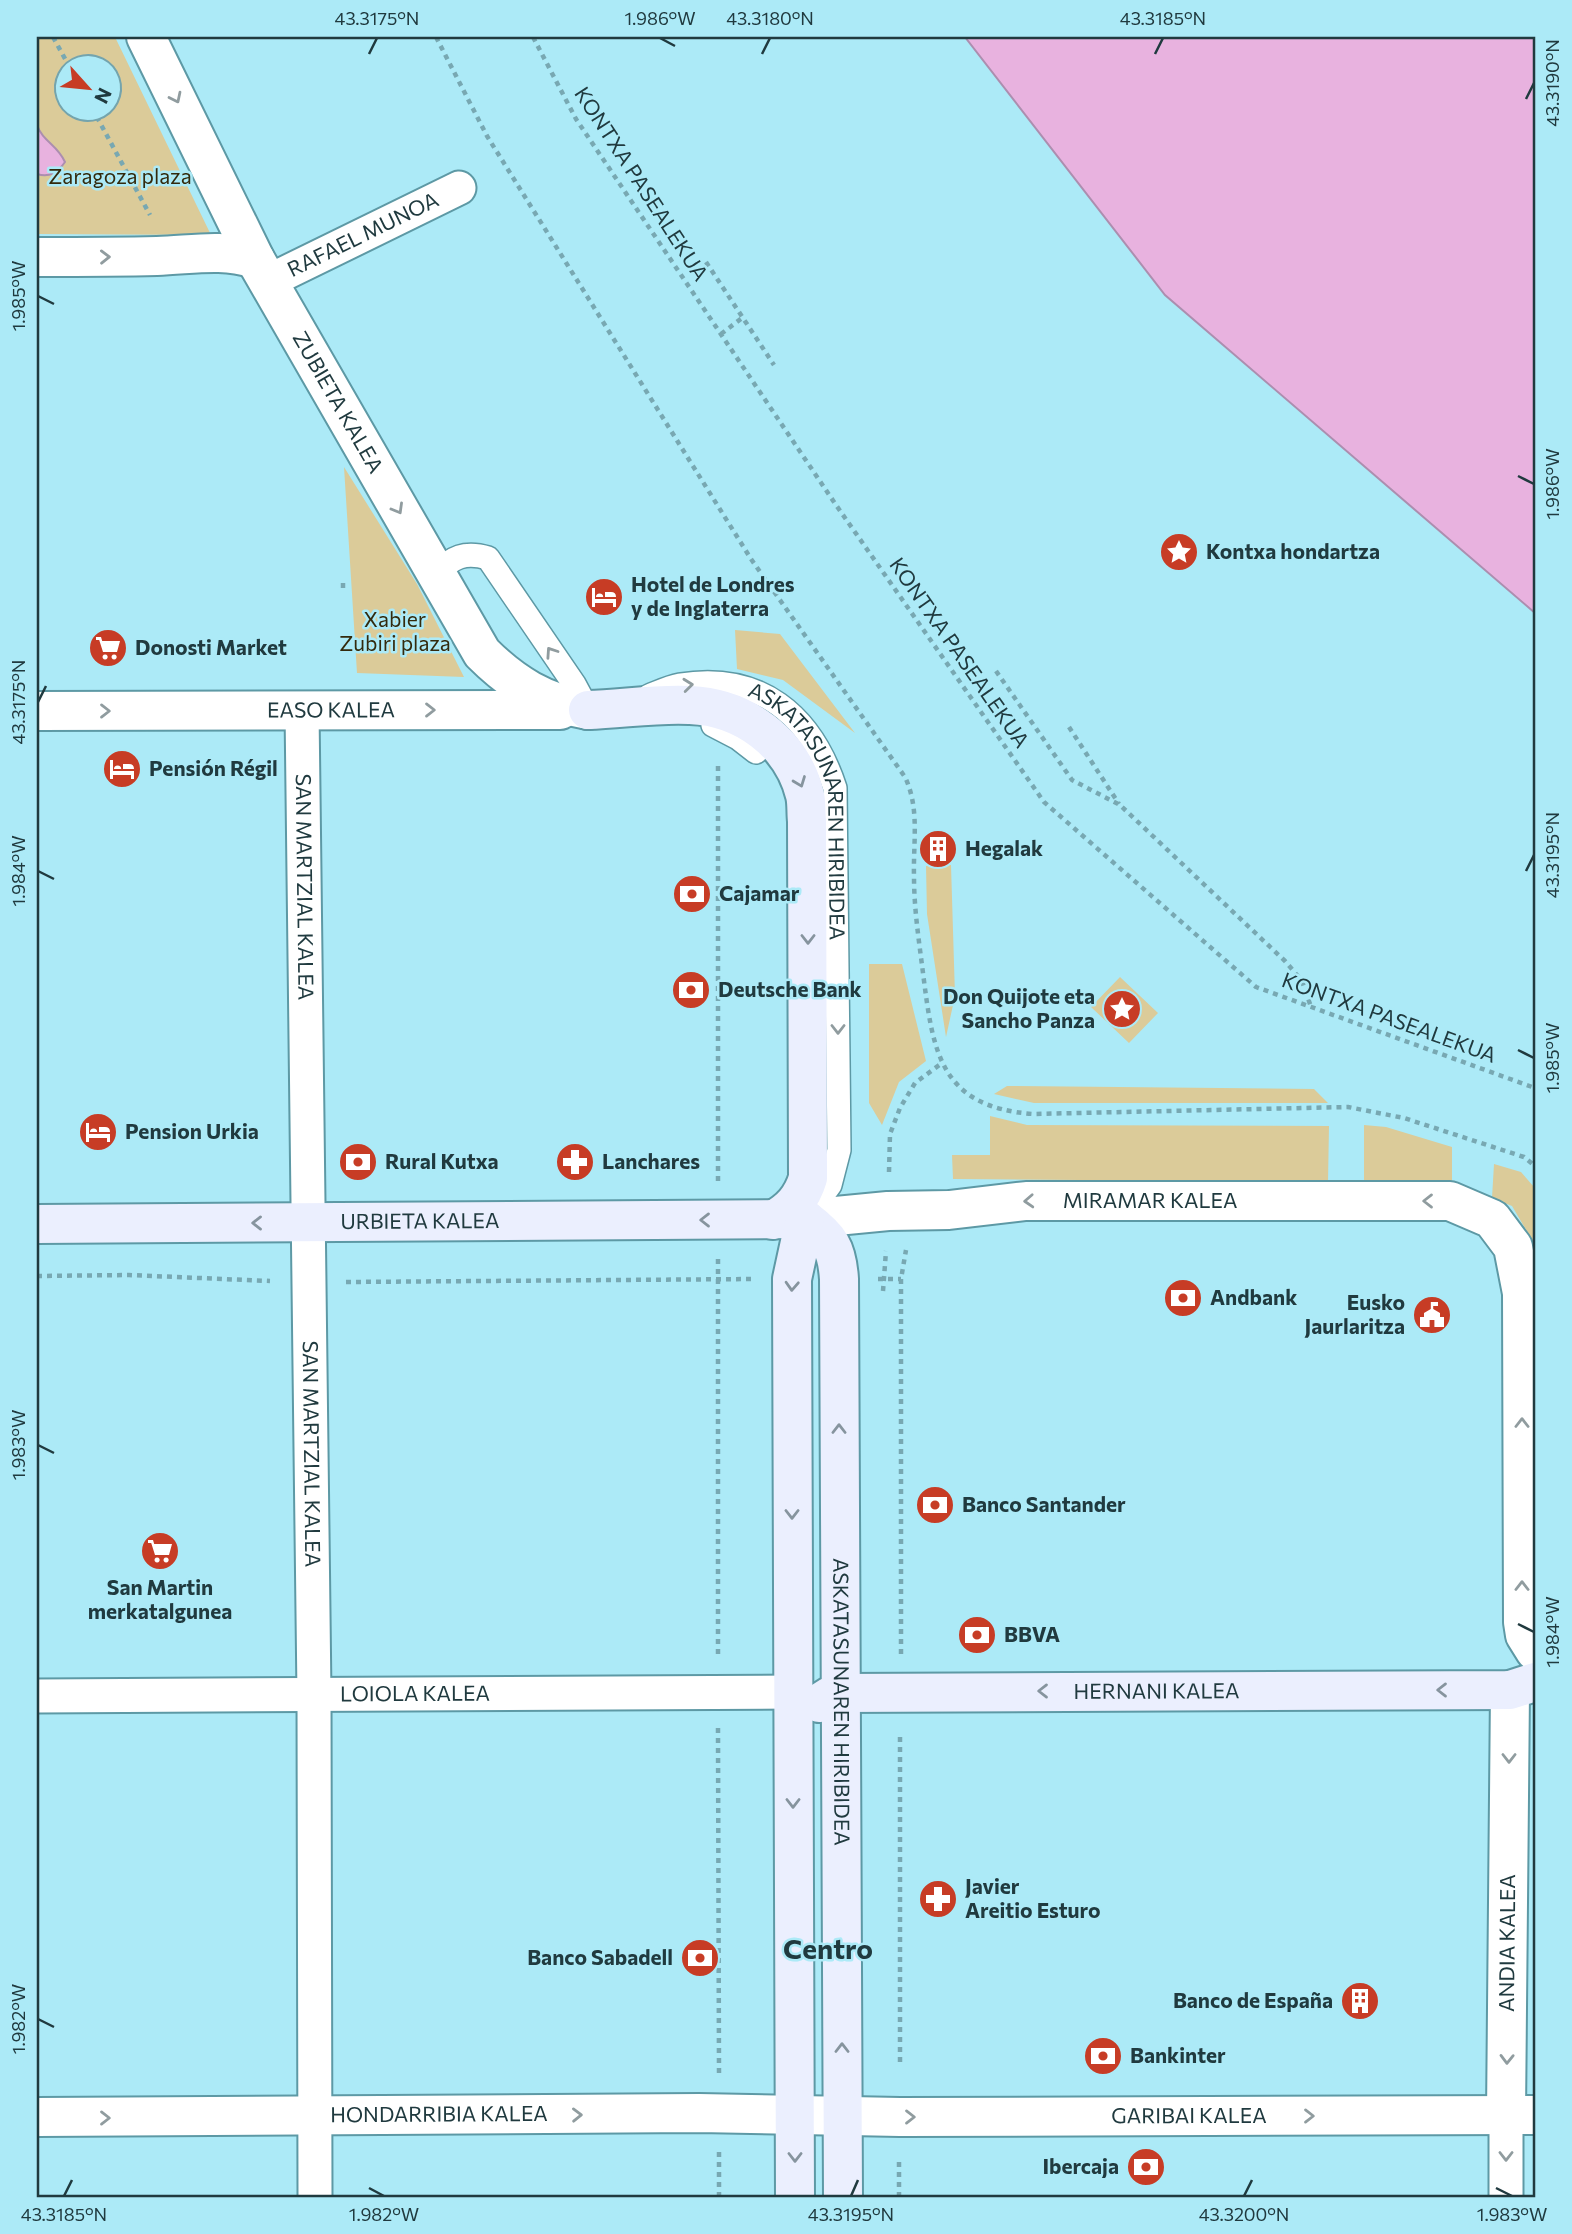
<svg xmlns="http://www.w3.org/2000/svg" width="1572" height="2234" viewBox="0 0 1572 2234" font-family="Commissioner,sans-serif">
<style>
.green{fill:#dbcb99;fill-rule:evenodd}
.water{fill:#e8b2df;stroke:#ac8eaf;stroke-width:2}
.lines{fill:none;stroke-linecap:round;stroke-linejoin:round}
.service-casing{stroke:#5d99a5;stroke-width:26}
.pedestrian-casing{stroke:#5d99a5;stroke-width:37}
.minor-casing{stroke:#5d99a5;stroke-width:42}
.secondary-casing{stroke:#5d99a5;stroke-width:42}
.path{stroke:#78a8b2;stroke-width:4.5;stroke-dasharray:5 5;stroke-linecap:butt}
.service{stroke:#fff;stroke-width:23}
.pedestrian{stroke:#fff;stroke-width:33}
.minor{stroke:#fff;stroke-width:38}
.secondary{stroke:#ebeffe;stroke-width:38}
.oneway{stroke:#909c9f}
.oneway2{stroke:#86949e}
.ticks{fill:none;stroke:#203a3f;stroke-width:2.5}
.labels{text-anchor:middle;stroke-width:5;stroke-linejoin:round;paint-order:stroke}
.park-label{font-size:21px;fill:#332a0d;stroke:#aceaf7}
.street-label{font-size:21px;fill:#203a3f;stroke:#aceaf7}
.poi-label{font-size:21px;font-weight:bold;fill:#203a3f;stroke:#aceaf7;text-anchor:start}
.district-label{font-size:28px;font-weight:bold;fill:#203a3f;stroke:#aceaf7}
.neatline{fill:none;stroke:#203a3f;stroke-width:2.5}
.ticks-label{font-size:18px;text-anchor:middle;fill:#203a3f}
</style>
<rect width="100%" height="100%" fill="#aceaf7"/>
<path class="green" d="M37 37H115L211 235 37 234V174L43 176 49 141 40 134 37 125ZM66 66H108V108H66Z
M344 467 417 584 464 677 357 673Z
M735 630 780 634 855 733 783 680 737 669Z
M951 865 955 996 946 1037 927 914 926 866Z
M869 964H902L926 1061 899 1082 882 1125 869 1103Z
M1120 977 1158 1013 1129 1043 1091 1007Z
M1007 1086 1314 1089 1328 1103H1034L994 1094Z
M990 1116 1027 1125 1329 1126 1328 1182 953 1179 952 1155H990Z
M1364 1125 1386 1127 1452 1147V1183L1364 1182Z
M1494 1164 1521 1172 1534 1187 1535 1245 1512 1206 1492 1198Z"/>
<path class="water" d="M965 37H1535V613L1165 295Z
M37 125C43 142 57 144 65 162 58 172 50 178 37 174Z"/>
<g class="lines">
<defs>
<g id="service">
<path d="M436 574C452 557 465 551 488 558L574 684 588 710"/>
<path id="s1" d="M649 696C659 692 669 687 680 685 760 672 811 715 835 788L839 1150 830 1185 805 1219"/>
<path d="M713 725 738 738 756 752"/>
</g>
<g id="pedestrian">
<path id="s2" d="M267 282 459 188"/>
<path id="s3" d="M302 710 314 1695 315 2197"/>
<path id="s4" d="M37 1696 793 1692"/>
<path d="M1506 2197V2115"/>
</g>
<g id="minor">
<path id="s5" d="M146 37 255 259 482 653C513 684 544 703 588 710"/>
<path d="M37 257C77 257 117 257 157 256 192 255 221 248 255 259"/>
<path id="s6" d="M37 711 560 710"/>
<path id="s7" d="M805 1219 888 1211 949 1210 1026 1201H1450L1492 1219 1513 1247 1522 1293 1523 1622 1525 1635 1535 1651"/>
<path id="s8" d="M1506 2115 1510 1690"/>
<path id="s9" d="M37 2117 699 2113 900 2117 1535 2115"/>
</g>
<g id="secondary">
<path d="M588 710C622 709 657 703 690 705 743 707 792 742 805 795 807 803 806 813 807 821L808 1178C802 1198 791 1210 773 1220"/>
<path id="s10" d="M805 1219C830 1238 837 1248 839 1279L843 2197"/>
<path id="s11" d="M37 1224 805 1219"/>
<path id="s12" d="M819 1703 830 1696 841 1693 1510 1690 1535 1682"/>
<path d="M795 2197 792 1279 805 1219"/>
</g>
</defs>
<use href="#service" class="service-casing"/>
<use href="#pedestrian" class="pedestrian-casing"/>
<use href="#minor" class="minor-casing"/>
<use href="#secondary" class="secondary-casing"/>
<path class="path" d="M53 37 69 66
M436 37 487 136 751 559 905 777C920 809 913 842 914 877 914 909 919 941 923 973 933 1051 939 1107 1033 1114L1348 1107 1404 1118 1524 1157 1535 1166
M533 37 576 119 836 505 1044 802 1256 987 1535 1088
M92 108 150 215
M706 262 774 365
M721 334 742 318
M343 588V581
M996 671 1072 780 1120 805 1285 961 1302 981 1311 1007
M1069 727 1119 804
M889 1172 890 1134 900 1108 915 1083 942 1063
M718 1181V766
M718 1259V1657
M37 1276 129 1275 270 1281
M878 1279H901
M346 1282 753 1279
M883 1291 886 1251
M901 1654V1279L906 1250
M718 1728 719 2073
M900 2062V1733
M719 2197V2152
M899 2197V2158"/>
<use href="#service" class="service"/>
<use href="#pedestrian" class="pedestrian"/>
<use href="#minor" class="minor"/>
<use href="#secondary" class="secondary"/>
</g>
<defs><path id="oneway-chevron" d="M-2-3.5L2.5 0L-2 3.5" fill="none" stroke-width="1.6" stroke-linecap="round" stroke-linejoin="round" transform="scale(1.75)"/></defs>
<g class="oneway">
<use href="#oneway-chevron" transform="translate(176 98) rotate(64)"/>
<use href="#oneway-chevron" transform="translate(105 257) rotate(-1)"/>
<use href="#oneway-chevron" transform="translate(398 509) rotate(60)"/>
<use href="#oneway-chevron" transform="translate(551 652) rotate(-124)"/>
<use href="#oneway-chevron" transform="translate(688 685) rotate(-6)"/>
<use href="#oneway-chevron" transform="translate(430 710)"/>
<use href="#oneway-chevron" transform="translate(105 711)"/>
<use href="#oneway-chevron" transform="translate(838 1029) rotate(90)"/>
<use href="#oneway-chevron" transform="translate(1029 1201) rotate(177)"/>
<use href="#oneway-chevron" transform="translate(1428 1201) rotate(-180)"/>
<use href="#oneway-chevron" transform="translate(1522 1423) rotate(-90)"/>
<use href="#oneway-chevron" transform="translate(1522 1586) rotate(-90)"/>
<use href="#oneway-chevron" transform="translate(1509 1758) rotate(90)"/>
<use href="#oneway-chevron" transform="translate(1507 2059) rotate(91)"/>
<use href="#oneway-chevron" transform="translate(577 2115) rotate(-1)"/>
<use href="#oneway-chevron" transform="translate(1309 2116)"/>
<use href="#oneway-chevron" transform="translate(910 2117)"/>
<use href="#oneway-chevron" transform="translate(105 2118)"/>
<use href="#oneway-chevron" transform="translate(1506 2156) rotate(90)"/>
</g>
<g class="oneway2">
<use href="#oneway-chevron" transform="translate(800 782) rotate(69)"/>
<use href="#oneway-chevron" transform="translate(808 939) rotate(90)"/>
<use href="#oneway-chevron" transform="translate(705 1220) rotate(180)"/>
<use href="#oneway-chevron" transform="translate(257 1223) rotate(180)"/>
<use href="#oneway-chevron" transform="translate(792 1286) rotate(93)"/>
<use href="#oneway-chevron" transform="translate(839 1429) rotate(-90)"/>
<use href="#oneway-chevron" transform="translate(792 1514) rotate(90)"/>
<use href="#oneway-chevron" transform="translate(1442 1690) rotate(180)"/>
<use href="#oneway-chevron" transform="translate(1043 1691) rotate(180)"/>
<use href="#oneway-chevron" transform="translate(793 1803) rotate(90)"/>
<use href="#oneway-chevron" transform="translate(842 2048) rotate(-90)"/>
<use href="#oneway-chevron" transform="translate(795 2157) rotate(90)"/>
</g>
<path class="ticks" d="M660 38 675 46M369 54 377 38M762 54 770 38M1155 54 1163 38M1526 99 1534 83M38 296 54 304M1518 476 1534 484M38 702 46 686M38 871 54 879M1526 871 1534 855M1518 1050 1534 1058M38 1445 54 1453M1518 1624 1534 1632M38 2019 54 2027M369 2188 384 2196M1496 2188 1512 2196M64 2196 72 2180M851 2196 858 2180M1244 2196 1252 2180"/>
<defs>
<symbol id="sight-disc" viewBox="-11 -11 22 22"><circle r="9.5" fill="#c73c25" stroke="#aceaf7"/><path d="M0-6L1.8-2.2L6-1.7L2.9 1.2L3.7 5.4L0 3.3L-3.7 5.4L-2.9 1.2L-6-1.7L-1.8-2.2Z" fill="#fff"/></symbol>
<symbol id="hotel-disc" viewBox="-11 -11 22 22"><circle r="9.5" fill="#c73c25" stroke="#aceaf7"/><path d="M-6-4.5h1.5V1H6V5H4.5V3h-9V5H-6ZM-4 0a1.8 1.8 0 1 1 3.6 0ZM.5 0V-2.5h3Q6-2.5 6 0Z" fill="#fff"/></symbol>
<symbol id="supermarket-disc" viewBox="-11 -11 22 22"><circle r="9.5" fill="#c73c25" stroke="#aceaf7"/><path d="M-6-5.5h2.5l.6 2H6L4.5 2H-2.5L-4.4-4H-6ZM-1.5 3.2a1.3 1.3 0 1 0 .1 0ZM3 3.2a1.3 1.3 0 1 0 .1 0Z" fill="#fff"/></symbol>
<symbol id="building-disc" viewBox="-11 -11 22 22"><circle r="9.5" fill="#c73c25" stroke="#aceaf7"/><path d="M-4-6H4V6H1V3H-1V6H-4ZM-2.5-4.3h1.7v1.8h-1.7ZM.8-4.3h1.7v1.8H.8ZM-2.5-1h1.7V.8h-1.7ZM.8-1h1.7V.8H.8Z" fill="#fff"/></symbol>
<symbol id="bank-disc" viewBox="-11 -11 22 22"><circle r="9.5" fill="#c73c25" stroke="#aceaf7"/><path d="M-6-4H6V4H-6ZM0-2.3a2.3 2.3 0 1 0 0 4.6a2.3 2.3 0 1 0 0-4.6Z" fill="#fff"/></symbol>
<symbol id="pharmacy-disc" viewBox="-11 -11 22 22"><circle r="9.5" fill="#c73c25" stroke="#aceaf7"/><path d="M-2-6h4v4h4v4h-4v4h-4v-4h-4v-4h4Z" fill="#fff"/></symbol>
<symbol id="civic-disc" viewBox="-11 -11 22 22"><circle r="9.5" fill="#c73c25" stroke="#aceaf7"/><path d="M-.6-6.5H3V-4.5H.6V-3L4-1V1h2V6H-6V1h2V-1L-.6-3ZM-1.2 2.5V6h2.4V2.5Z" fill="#fff"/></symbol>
</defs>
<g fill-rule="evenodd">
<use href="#sight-disc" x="1157" y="530" width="44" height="44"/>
<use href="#hotel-disc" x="582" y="575" width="44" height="44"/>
<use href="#supermarket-disc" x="86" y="626" width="44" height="44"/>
<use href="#hotel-disc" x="100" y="747" width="44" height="44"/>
<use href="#building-disc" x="916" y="827" width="44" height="44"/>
<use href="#bank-disc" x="670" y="872" width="44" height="44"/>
<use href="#bank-disc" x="669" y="968" width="44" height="44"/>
<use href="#sight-disc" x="1100" y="987" width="44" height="44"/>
<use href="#hotel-disc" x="76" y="1110" width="44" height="44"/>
<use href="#bank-disc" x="336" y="1140" width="44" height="44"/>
<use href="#pharmacy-disc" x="553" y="1140" width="44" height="44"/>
<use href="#bank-disc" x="1161" y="1276" width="44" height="44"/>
<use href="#civic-disc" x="1410" y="1293" width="44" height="44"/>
<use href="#bank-disc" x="913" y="1483" width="44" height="44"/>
<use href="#supermarket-disc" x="138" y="1529" width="44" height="44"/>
<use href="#bank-disc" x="955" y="1613" width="44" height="44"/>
<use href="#pharmacy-disc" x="916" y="1877" width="44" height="44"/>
<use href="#bank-disc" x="678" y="1936" width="44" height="44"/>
<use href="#building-disc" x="1338" y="1979" width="44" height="44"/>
<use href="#bank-disc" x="1081" y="2034" width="44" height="44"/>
<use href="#bank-disc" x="1124" y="2145" width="44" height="44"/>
</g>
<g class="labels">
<g class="park-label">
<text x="120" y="184">Zaragoza plaza</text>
<text x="395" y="627">Xabier<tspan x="395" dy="24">Zubiri plaza</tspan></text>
</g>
<g class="street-label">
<text transform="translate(641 184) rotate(57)" y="7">KONTXA PASEALEKUA</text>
<text dy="7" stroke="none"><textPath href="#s2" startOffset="107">RAFAEL MUNOA</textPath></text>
<text dy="7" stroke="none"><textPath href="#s5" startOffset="413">ZUBIETA KALEA</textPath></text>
<text transform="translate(959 653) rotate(55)" y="7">KONTXA PASEALEKUA</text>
<text dy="7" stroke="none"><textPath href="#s6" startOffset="294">EASO KALEA</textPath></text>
<text dy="7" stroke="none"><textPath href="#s1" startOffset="247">ASKATASUNAREN HIRIBIDEA</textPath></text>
<text dy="7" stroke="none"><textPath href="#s3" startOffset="177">SAN MARTZIAL KALEA</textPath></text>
<text transform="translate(1389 1018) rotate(20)" y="7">KONTXA PASEALEKUA</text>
<text dy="7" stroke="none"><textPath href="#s7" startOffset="346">MIRAMAR KALEA</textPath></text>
<text dy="7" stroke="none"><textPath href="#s11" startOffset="383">URBIETA KALEA</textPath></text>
<text dy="7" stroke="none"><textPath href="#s3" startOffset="744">SAN MARTZIAL KALEA</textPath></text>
<text dy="7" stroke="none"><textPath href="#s12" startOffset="340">HERNANI KALEA</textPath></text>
<text dy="7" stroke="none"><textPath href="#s4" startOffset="378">LOIOLA KALEA</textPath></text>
<text dy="7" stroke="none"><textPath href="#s10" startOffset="495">ASKATASUNAREN HIRIBIDEA</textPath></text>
<text dy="7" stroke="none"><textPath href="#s8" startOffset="172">ANDIA KALEA</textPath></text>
<text dy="7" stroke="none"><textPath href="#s9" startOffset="402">HONDARRIBIA KALEA</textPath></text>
<text dy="7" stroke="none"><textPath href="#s9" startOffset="1152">GARIBAI KALEA</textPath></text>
</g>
<g class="poi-label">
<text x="1206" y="559">Kontxa hondartza</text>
<text x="631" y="592">Hotel de Londres<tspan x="631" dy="24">y de Inglaterra</tspan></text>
<text x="135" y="655">Donosti Market</text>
<text x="149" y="776">Pensión Régil</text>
<text x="965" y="856">Hegalak</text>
<text x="719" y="901">Cajamar</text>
<text x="718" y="997">Deutsche Bank</text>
<text x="1095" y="1004" text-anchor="end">Don Quijote eta<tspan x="1095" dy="24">Sancho Panza</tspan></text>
<text x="125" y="1139">Pension Urkia</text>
<text x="385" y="1169">Rural Kutxa</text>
<text x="602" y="1169">Lanchares</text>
<text x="1210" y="1305">Andbank</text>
<text x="1405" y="1310" text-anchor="end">Eusko<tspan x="1405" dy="24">Jaurlaritza</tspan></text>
<text x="962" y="1512">Banco Santander</text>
<text x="160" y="1595" text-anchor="middle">San Martin<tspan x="160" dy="24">merkatalgunea</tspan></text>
<text x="1004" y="1642">BBVA</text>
<text x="965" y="1894">Javier<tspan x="965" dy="24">Areitio Esturo</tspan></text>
<text x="673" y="1965" text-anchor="end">Banco Sabadell</text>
<text x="1333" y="2008" text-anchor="end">Banco de España</text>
<text x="1130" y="2063">Bankinter</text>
<text x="1119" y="2174" text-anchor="end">Ibercaja</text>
</g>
<g class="district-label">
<text x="828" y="1959">Centro</text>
</g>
</g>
<rect width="1572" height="2234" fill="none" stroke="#aceaf7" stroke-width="77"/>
<g transform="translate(88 88) rotate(117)"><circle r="33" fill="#aceaf7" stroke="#74a4ad" stroke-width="2"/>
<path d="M0-5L12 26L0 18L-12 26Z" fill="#c73c25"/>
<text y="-10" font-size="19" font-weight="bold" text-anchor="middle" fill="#203a3f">N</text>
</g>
<rect x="38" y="38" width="1496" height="2158" class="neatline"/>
<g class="ticks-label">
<text x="377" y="25">43.3175°N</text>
<text x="660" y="25">1.986°W</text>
<text x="770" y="25">43.3180°N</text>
<text x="1163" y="25">43.3185°N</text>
<text transform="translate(1553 83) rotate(-90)" y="6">43.3190°N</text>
<text transform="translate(19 296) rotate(-90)" y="6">1.985°W</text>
<text transform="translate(1553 484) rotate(-90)" y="6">1.986°W</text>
<text transform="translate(19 702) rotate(-90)" y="6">43.3175°N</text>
<text transform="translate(1553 855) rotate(-90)" y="6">43.3195°N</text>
<text transform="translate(19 871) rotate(-90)" y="6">1.984°W</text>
<text transform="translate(1553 1058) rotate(-90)" y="6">1.985°W</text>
<text transform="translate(19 1445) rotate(-90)" y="6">1.983°W</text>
<text transform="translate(1553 1632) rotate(-90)" y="6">1.984°W</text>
<text transform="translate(19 2019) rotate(-90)" y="6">1.982°W</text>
<text x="64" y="2221">43.3185°N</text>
<text x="384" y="2221">1.982°W</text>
<text x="851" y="2221">43.3195°N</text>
<text x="1244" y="2221">43.3200°N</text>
<text x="1512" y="2221">1.983°W</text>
</g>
</svg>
